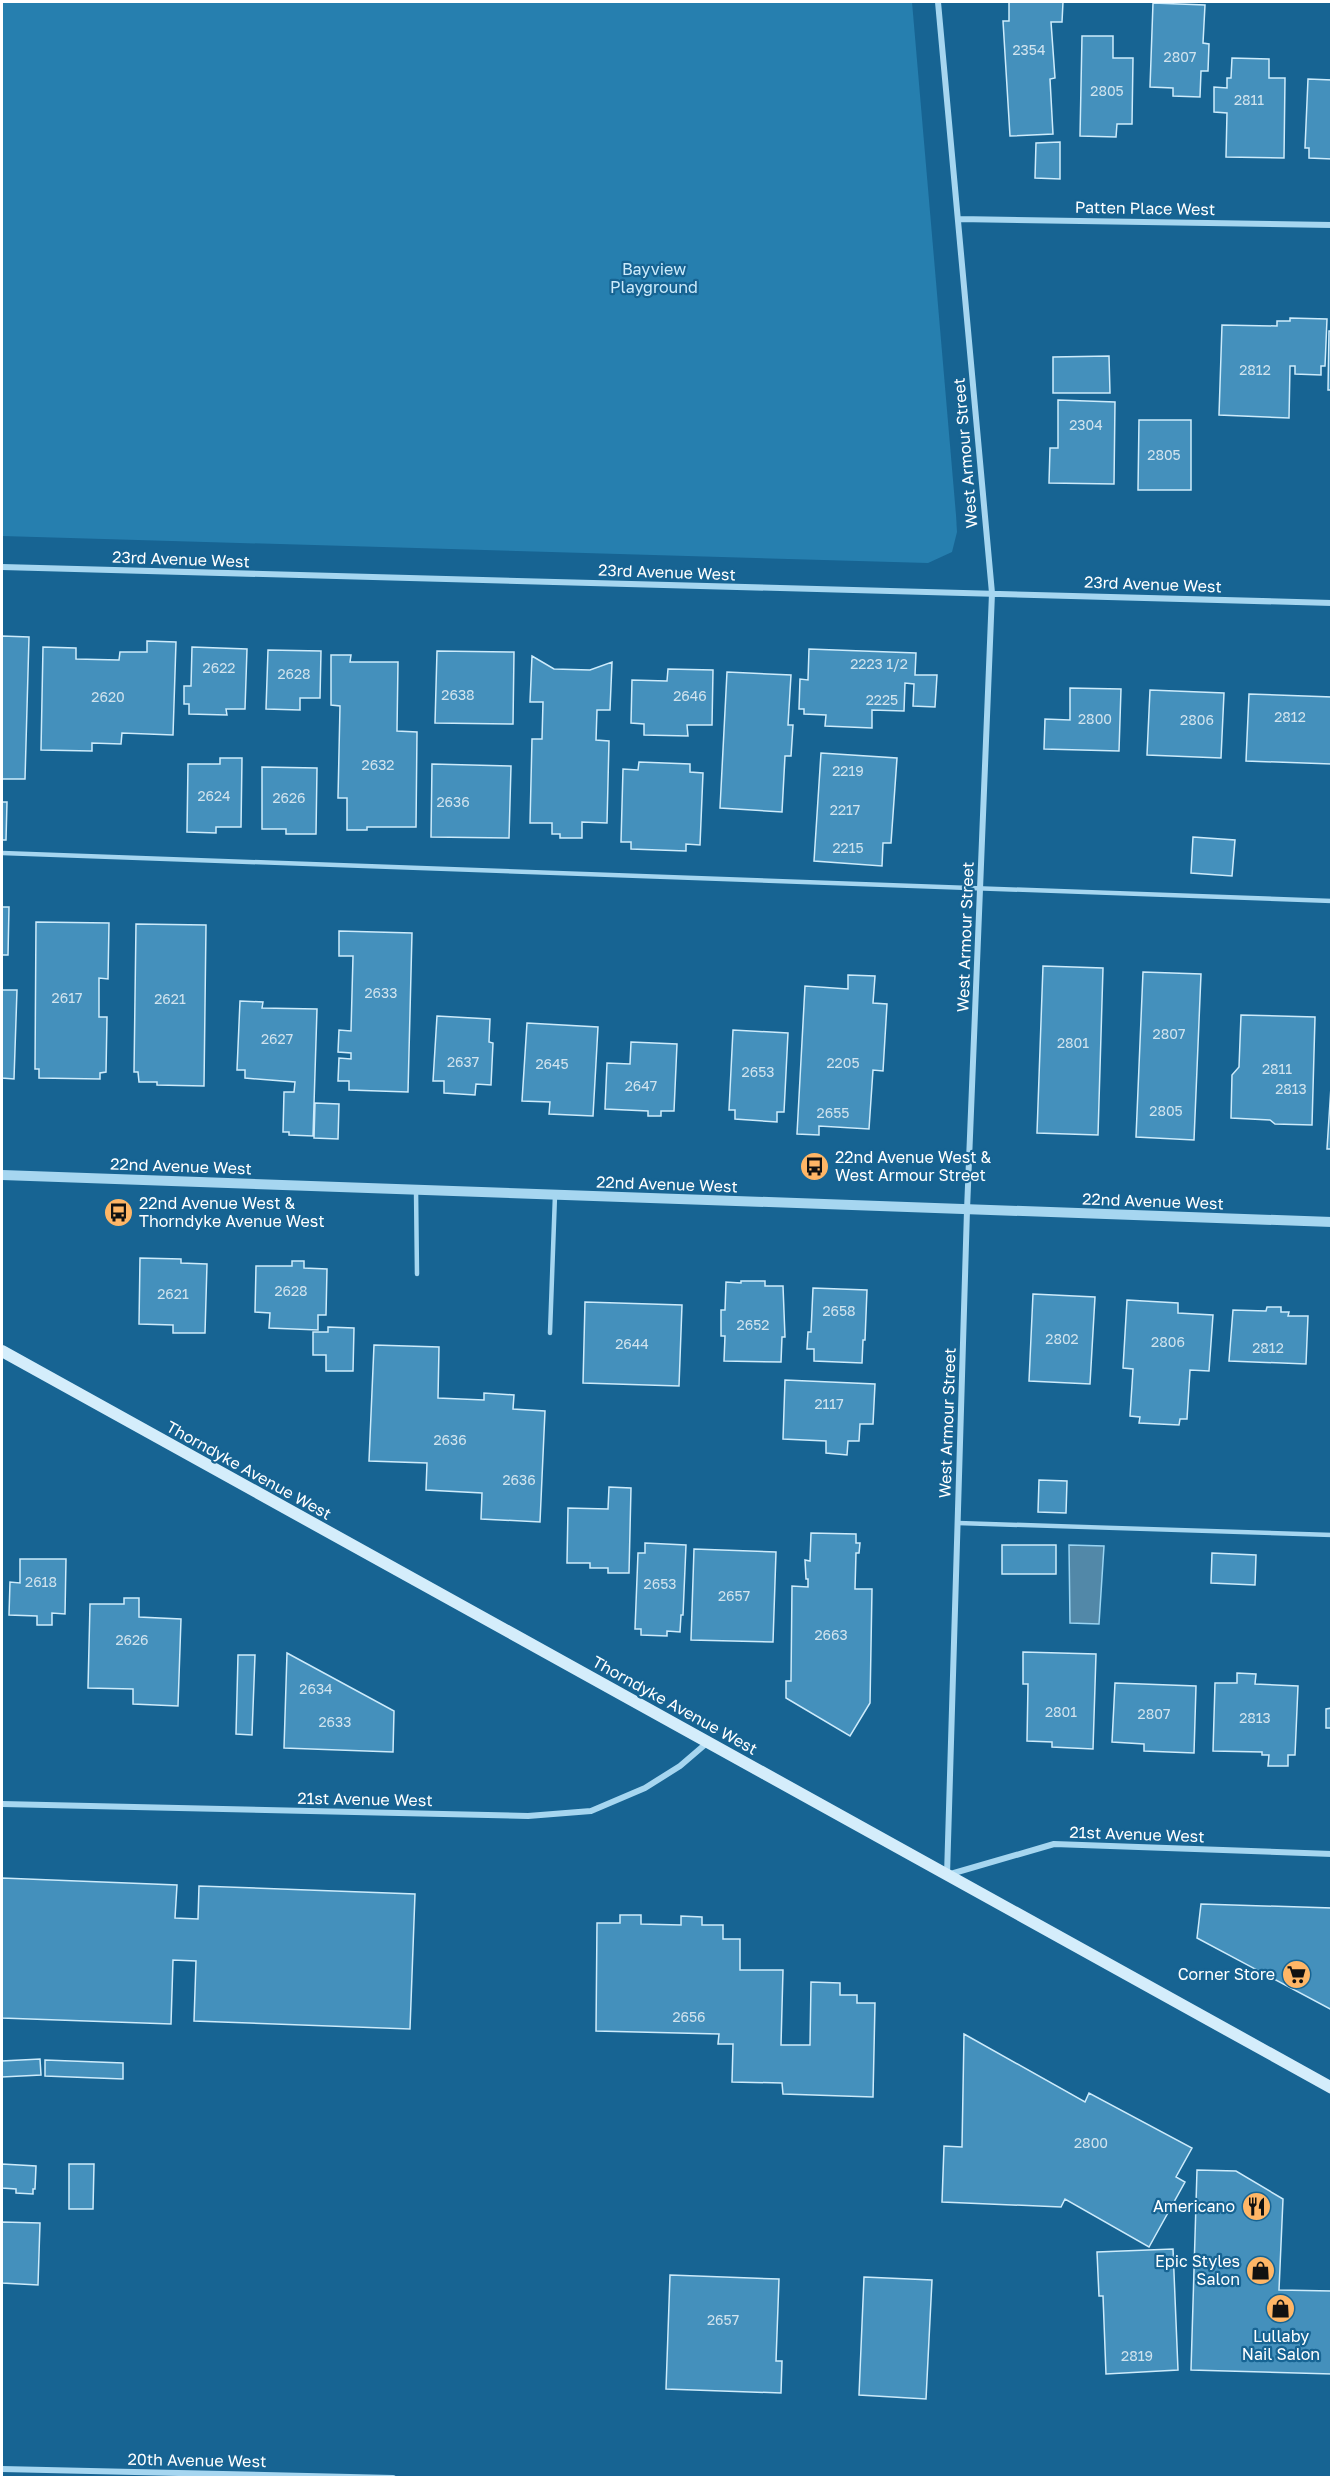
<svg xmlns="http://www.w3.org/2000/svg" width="1333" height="2479" viewBox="0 0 1333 2479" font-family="'Golos Text',sans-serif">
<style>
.green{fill:#267faf}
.water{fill:#5288a8;stroke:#99d4f3;stroke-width:1.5}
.building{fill:#4490bc;stroke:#cdebfb;stroke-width:1.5}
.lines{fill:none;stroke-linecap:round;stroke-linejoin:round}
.service{stroke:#a6d6f0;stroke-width:4.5}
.minor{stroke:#a6d6f0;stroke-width:6}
.tertiary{stroke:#a6d6f0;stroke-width:10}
.secondary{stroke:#d4edfb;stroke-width:12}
.labels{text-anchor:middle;stroke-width:4.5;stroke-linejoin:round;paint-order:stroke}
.number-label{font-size:14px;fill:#d0e3ee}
.street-label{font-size:16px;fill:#fff;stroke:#176493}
.park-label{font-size:16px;fill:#cdebfb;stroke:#176493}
.poi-label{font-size:16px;fill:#fff;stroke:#176493;text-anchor:end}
</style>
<rect width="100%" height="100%" fill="#176493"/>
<path class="green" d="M2 2H912L956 515 957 532 952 552 928 563 2 536Z"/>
<path class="water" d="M1069 1545 1104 1546 1099 1624 1070 1623Z"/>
<path class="building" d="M1009 2H1063L1062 22H1051L1055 78 1050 79 1053 134 1010 136 1003 21H1009Z
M1153 3 1205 5 1203 43 1209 44 1208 71H1201L1200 97 1173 96V88L1150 87Z
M1082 36H1113V58H1133L1132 124H1117L1116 137 1080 136Z
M1232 58 1269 59V78H1285L1284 158 1226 157 1227 113 1214 112V87L1227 88V78H1231Z
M1308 79 1332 80V159L1309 158V148H1305Z
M1060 142V179L1035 178 1036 143Z
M1290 318 1327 319 1325 366H1321V375L1295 374V366H1290L1289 418 1219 415 1222 325 1277 326V321H1290Z
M1329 331H1332V390H1328Z
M1109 356 1110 393H1053V357Z
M1058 400 1115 402 1114 484 1049 483 1050 448H1058Z
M1139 420H1191V490H1138Z
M2 636 29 637 25 779H2Z
M147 641 176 642 173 735 122 733 121 744 92 743V751L41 750 43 647 76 648V659L119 660 120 652H147Z
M192 647 247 649 245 709H226L227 715 189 714V704H184V686H191Z
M809 649 916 653 915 675H937L935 707 913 706 914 684 905 683 904 711 872 710V728L825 726 826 715 804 714V709H799L800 679 808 680Z
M268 650 321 651 320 698H300V710L266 709Z
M437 651 514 652 513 724 435 723Z
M331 655H351L350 662H398L397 731 417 732 416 827H367V830H347V798H338L340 706 331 705Z
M532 656 554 669 590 670 612 662 610 710H597L596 740 609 741 607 823 582 822V838H560V834H552V823H530L532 739H542L543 702H530Z
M668 669 713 670 712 725H687L688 736 644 735V724L631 723 632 680 667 681Z
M727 672 791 675 788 725H793L791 756H785L782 812 720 808Z
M1070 688 1121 689 1119 751 1044 749 1045 719 1070 720Z
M1150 690 1224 693 1221 758 1147 755Z
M1249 694 1332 697 1331 764 1246 761Z
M821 753 897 758 891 843H883L882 866 814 861Z
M220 758H242L241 827H216V833L187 832 188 764H220Z
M639 762 690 764V772L703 773 700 845 686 844V851L631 849V842H621L623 769 638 770Z
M432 764 511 766 509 838 431 837Z
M262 767 317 768 316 834H286V829H262Z
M2 802H7L6 840H2Z
M1193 837 1235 840 1232 876 1191 873Z
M2 907H9L8 955H2Z
M36 922 109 923 108 979 99 978V1017H107L106 1072 100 1073V1079L39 1078V1069H35Z
M136 924 206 925 204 1086 157 1085V1082H139L138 1072H134Z
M339 931 412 933 408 1092 349 1090V1081H338L339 1058 351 1059V1053L338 1052 339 1030 351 1031 353 956H339Z
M1043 966 1103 968 1098 1135 1037 1133Z
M1143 972 1201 974 1194 1140 1136 1137Z
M848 975 875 976 873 1003 887 1004 883 1071 873 1070 869 1129 819 1126V1135L797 1134 805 986 848 989Z
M2 990H17L14 1079 2 1078Z
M240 1001 263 1002 262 1008 317 1009 313 1136 289 1135V1132H283L284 1092H294L295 1082 245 1078V1070H237Z
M1241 1015 1315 1017 1312 1125 1275 1124 1270 1120 1231 1118 1232 1075 1239 1067Z
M437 1016 490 1019 489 1042 493 1043 491 1085 476 1084 475 1095 444 1093V1081H433Z
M527 1023 598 1027 593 1116 549 1114 550 1102 522 1101Z
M733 1030 788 1033 784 1112H777V1122L735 1119V1110H729Z
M631 1042 677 1044 674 1111H661V1116H648V1111L605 1109 607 1063 630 1064Z
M1332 1071V1149H1327Z
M315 1103 339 1104 338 1139 314 1138Z
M140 1258 181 1259V1263L207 1264 205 1333H173V1325L139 1324Z
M292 1261H304V1268L327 1269 326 1315H318V1330L269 1328 270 1313 255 1312 256 1266H292Z
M741 1281H765V1286H783L785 1337H782L781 1362 724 1361 725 1336H721V1310H725L726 1282 741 1283Z
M813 1288 867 1290 865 1340H863L862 1363 814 1361V1349H807L808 1332H811Z
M1033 1294 1095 1297 1090 1384 1029 1381Z
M1127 1300 1178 1303V1313L1213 1315 1209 1371 1190 1370 1187 1419H1180L1179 1425 1139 1423 1140 1417 1130 1416 1133 1369 1123 1368Z
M585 1302 682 1305 679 1386 583 1383Z
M1267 1307H1281V1312H1289L1288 1316H1308L1306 1364 1229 1361 1233 1310 1266 1311Z
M328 1327 354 1328 353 1371H326V1355H313V1332H328Z
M374 1345 439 1347 438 1398 484 1400V1393L514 1395 513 1409 545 1411 540 1522 481 1519 482 1493 426 1490 427 1463 369 1461Z
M785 1380 875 1384 873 1424H860L859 1441H848L847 1455 826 1453V1441L783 1439Z
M1039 1480 1067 1481 1066 1513 1038 1512Z
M609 1487 631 1488 629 1573H608V1568H590V1563H567L568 1508 608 1509Z
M811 1533 856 1534V1543H860L859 1553H856L855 1589H872L870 1703 850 1736 786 1698V1681H791L792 1586 808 1587V1579H806L805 1560 810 1561Z
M645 1543 686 1545 683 1615H681L680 1632 667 1631V1636L641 1635V1629H635L638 1553H645Z
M1002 1545H1056V1574H1002Z
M694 1549 776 1552 773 1642 691 1640Z
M1212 1553 1256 1555 1255 1585 1211 1583Z
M20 1559H66L65 1614 52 1613V1625H37V1616L9 1615 10 1582 20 1583Z
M124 1598H139V1617L181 1619 178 1706 133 1704V1689L88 1688 90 1604H124Z
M1023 1652 1096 1654 1093 1749 1052 1747V1742L1027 1741 1028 1684H1023Z
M287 1653 394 1711 393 1752 284 1748Z
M238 1655H255L252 1735 236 1734Z
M1237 1673 1256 1674 1255 1684 1298 1686 1295 1755H1288V1766H1268L1269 1755H1262V1752L1213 1751 1215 1683H1237Z
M1115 1683 1196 1686 1194 1753 1144 1751V1744L1112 1742Z
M1332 1708V1732H1331V1728H1326V1709Z
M2 1878 177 1885 175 1918 198 1919 199 1886 415 1894 410 2029 194 2021 196 1961 173 1960 171 2024 2 2018Z
M1201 1904 1332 1908V2010L1197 1938Z
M620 1915H641V1924L681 1925V1916L702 1917V1925H723V1939H740V1970H783L781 2045H810L811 1982 840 1983V1995H857V2003H875L873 2097 783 2094 782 2083 732 2082 733 2044H718L719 2034 596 2031 597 1923H620Z
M964 2034 1085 2102 1089 2093 1192 2148 1176 2177 1185 2182 1149 2247 1065 2199 1061 2207 942 2202 944 2146 962 2147Z
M40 2059 41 2075 2 2077V2061Z
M45 2060 123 2063V2079L45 2076Z
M2 2164 36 2166 35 2189H33V2194L16 2193V2189L2 2188Z
M69 2164H94L93 2209H69Z
M1197 2170 1236 2171 1283 2199 1279 2290 1332 2291V2374L1191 2370Z
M2 2222 40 2223 38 2285 2 2283Z
M1173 2249 1178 2370 1106 2374 1103 2296H1099L1097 2252Z
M670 2275 779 2279 776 2361H782L781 2393 666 2389Z
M864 2277 932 2280 926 2399 859 2395Z"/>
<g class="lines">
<path class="service" d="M2 853 1332 901
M416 1189 417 1274
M550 1333 555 1195
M958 1523 1332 1535"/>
<path class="minor" d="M938 2 992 593 967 1210 947 1875 1054 1844 1332 1854
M958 219 1332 225
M2 567 1332 603
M2 1804 528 1816 591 1811 645 1788 680 1766 708 1742
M2 2469 393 2478"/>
<path class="tertiary" d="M2 1175 1332 1222"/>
<path class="secondary" d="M2 1351 1332 2088"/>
</g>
<defs>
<symbol id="bus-disc" viewBox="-11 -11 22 22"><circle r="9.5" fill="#ffb666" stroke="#176493"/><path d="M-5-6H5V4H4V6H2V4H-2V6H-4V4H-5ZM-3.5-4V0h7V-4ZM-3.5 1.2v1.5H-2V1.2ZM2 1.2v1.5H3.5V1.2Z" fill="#111"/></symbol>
<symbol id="supermarket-disc" viewBox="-11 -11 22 22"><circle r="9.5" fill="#ffb666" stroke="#176493"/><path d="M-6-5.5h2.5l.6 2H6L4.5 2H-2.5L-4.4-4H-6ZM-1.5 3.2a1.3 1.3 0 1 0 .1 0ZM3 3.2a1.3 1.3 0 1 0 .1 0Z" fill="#111"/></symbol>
<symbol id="restaurant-disc" viewBox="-11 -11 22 22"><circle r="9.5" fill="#ffb666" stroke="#176493"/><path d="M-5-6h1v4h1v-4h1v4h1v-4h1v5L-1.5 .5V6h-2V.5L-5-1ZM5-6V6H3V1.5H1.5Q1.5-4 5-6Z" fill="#111"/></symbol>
<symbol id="shop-disc" viewBox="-11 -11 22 22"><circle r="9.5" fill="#ffb666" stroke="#176493"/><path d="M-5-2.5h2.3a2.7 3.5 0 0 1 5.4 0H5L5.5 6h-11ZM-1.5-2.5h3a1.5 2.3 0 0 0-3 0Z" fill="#111"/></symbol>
</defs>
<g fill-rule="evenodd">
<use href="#bus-disc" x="798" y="1150" width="33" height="33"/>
<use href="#bus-disc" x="102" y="1196" width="33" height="33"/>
<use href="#supermarket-disc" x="1280" y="1958" width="33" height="33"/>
<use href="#restaurant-disc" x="1240" y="2190" width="33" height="33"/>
<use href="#shop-disc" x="1244" y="2254" width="33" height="33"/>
<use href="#shop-disc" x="1264" y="2292" width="33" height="33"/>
</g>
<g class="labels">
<g class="number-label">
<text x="1029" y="55">2354</text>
<text x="1180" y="62">2807</text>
<text x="1107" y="96">2805</text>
<text x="1249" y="105">2811</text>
<text x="1255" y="375">2812</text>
<text x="1086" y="430">2304</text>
<text x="1164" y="460">2805</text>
<text x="879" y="669">2223 1/2</text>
<text x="219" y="673">2622</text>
<text x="294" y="679">2628</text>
<text x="458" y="700">2638</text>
<text x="690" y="701">2646</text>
<text x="108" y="702">2620</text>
<text x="882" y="705">2225</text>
<text x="1290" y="722">2812</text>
<text x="1095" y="724">2800</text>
<text x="1197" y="725">2806</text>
<text x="378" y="770">2632</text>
<text x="848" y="776">2219</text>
<text x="214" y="801">2624</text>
<text x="289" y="803">2626</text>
<text x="453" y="807">2636</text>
<text x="845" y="815">2217</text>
<text x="848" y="853">2215</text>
<text x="381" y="998">2633</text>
<text x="67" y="1003">2617</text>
<text x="170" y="1004">2621</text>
<text x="1169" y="1039">2807</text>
<text x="277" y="1044">2627</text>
<text x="1073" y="1048">2801</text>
<text x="463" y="1067">2637</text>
<text x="843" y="1068">2205</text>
<text x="552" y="1069">2645</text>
<text x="1277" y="1074">2811</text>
<text x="758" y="1077">2653</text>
<text x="641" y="1091">2647</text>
<text x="1291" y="1094">2813</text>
<text x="1166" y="1116">2805</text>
<text x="833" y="1118">2655</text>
<text x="291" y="1296">2628</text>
<text x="173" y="1299">2621</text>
<text x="839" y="1316">2658</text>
<text x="753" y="1330">2652</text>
<text x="1062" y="1344">2802</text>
<text x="1168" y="1347">2806</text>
<text x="632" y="1349">2644</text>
<text x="1268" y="1353">2812</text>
<text x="829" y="1409">2117</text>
<text x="450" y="1445">2636</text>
<text x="519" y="1485">2636</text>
<text x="41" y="1587">2618</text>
<text x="660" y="1589">2653</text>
<text x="734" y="1601">2657</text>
<text x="831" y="1640">2663</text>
<text x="132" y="1645">2626</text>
<text x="316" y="1694">2634</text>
<text x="1061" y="1717">2801</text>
<text x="1154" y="1719">2807</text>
<text x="1255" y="1723">2813</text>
<text x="335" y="1727">2633</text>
<text x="689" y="2022">2656</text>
<text x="1091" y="2148">2800</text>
<text x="723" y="2325">2657</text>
<text x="1137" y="2361">2819</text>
</g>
<g class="street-label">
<text transform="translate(1145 208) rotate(1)" y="6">Patten Place West</text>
<text transform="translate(965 453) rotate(-95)" y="6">West Armour Street</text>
<text transform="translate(181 559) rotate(2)" y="6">23rd Avenue West</text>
<text transform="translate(667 572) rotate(2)" y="6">23rd Avenue West</text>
<text transform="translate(1153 584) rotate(2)" y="6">23rd Avenue West</text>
<text transform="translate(965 937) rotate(-88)" y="6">West Armour Street</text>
<text transform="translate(181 1166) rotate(2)" y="6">22nd Avenue West</text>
<text transform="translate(667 1184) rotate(2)" y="6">22nd Avenue West</text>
<text transform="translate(1153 1201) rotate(2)" y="6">22nd Avenue West</text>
<text transform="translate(947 1423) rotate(-88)" y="6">West Armour Street</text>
<text transform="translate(249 1470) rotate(29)" y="6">Thorndyke Avenue West</text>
<text transform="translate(675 1705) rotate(29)" y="6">Thorndyke Avenue West</text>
<text transform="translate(365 1799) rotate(1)" y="6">21st Avenue West</text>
<text transform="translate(1137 1834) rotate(2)" y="6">21st Avenue West</text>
<text transform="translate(197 2460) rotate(1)" y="6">20th Avenue West</text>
</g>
<g class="park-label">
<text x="654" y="275">Bayview<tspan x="654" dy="18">Playground</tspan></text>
</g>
<g class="poi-label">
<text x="835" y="1163" text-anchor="start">22nd Avenue West &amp;<tspan x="835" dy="18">West Armour Street</tspan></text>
<text x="139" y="1209" text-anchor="start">22nd Avenue West &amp;<tspan x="139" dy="18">Thorndyke Avenue West</tspan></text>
<text x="1275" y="1980">Corner Store</text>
<text x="1235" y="2212">Americano</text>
<text x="1240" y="2267">Epic Styles<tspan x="1240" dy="18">Salon</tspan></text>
<text x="1281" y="2342" text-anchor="middle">Lullaby<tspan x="1281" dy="18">Nail Salon</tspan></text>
</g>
</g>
<rect width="1333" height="2479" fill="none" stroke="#ffffff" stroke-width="6"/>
</svg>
